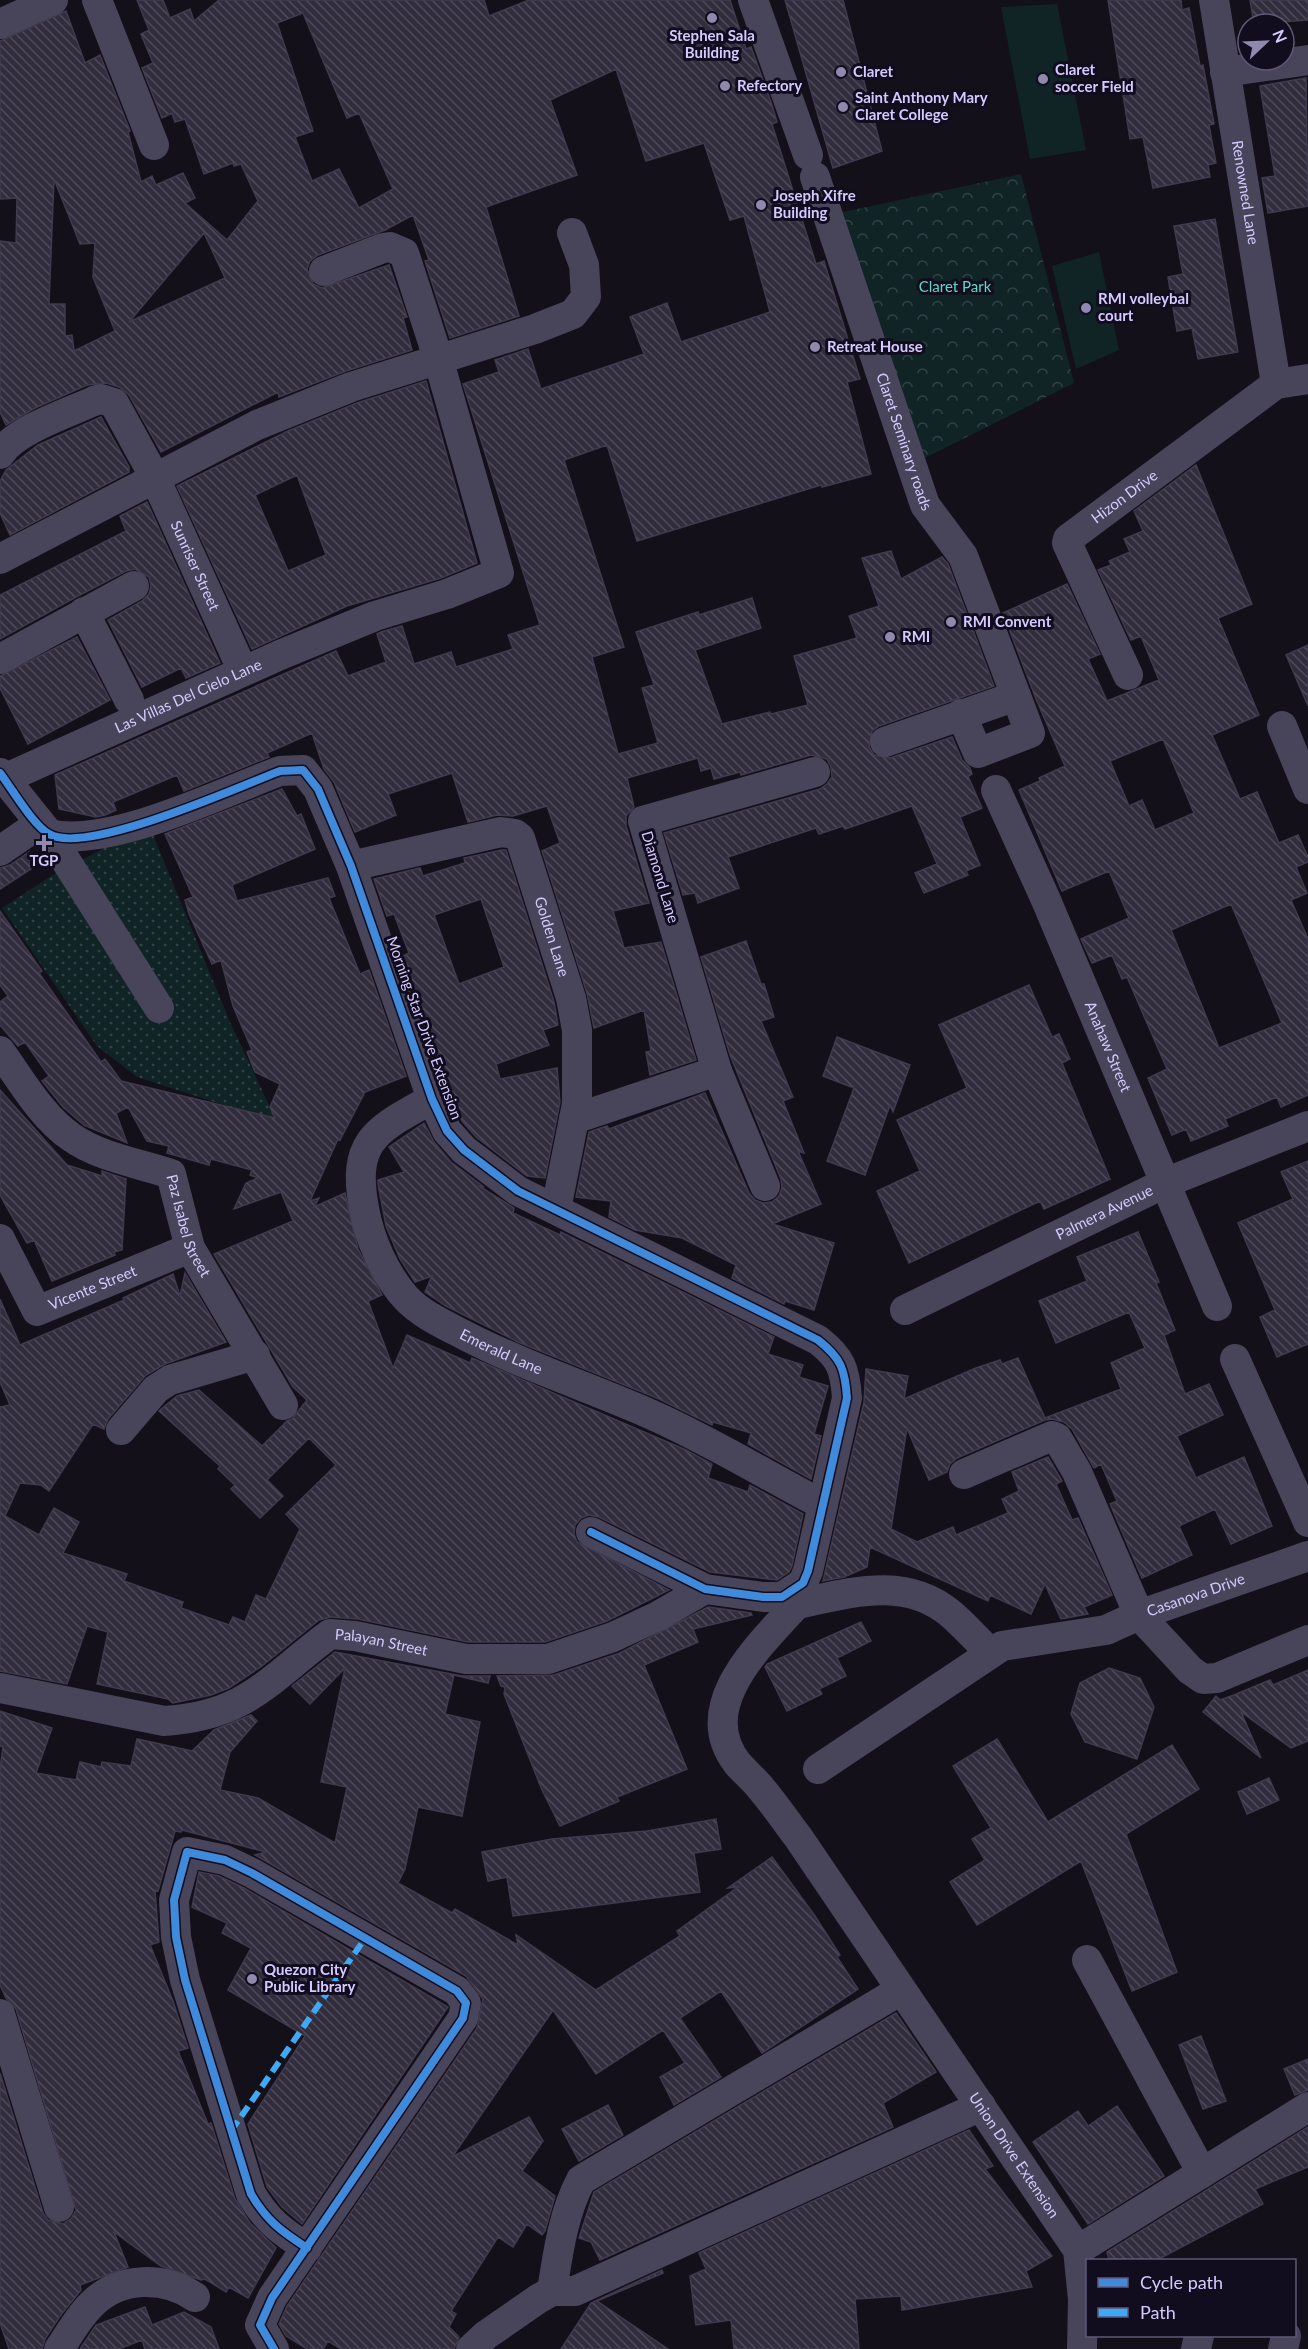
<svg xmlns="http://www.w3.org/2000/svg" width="1308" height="2349" viewBox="0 0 1308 2349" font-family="Lato,sans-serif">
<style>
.grass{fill:url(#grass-dots)}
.park{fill:url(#park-crowns)}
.pitch{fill:#102426}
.building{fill:url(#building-back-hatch);stroke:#403a4e;stroke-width:1.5;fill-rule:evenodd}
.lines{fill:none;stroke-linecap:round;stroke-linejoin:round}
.minor{stroke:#48455b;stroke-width:30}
.quiet{stroke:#3fa9f5;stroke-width:6;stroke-dasharray:12 6;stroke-linecap:butt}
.cycleway-casing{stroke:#110c1e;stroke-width:11}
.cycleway{stroke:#408adc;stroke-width:8}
.poi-dot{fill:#9089ae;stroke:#110c1e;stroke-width:2}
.labels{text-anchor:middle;stroke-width:6;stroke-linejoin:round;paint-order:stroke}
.poi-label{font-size:15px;font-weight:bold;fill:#d4cafe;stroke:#110c1e;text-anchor:start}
.street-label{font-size:15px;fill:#d4cafe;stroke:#110c1e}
.park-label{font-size:15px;fill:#58ddc6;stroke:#110c1e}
</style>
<defs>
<pattern id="grass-dots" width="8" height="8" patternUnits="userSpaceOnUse" patternTransform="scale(1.5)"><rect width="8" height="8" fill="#102426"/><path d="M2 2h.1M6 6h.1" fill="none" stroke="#324247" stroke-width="1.8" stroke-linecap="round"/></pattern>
<pattern id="park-crowns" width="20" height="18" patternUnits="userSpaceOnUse" patternTransform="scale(1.5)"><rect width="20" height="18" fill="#102426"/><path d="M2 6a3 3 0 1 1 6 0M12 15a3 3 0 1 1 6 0" fill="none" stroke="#324247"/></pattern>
<pattern id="building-back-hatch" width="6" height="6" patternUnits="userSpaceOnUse" patternTransform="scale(1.5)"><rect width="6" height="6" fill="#312d3d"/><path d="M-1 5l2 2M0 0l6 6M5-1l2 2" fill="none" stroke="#4e4a5a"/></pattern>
</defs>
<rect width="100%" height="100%" fill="#13101a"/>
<path class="grass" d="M149 825 230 1022 277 1122 137 1077 97 1046 2 908 56 873Z"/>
<path class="park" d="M1021 174 1074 383 919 461 834 214Z"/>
<path class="pitch" d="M1057 4 1086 150 1030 159 1001 7Z
M1099 252 1119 350 1076 369 1052 266Z"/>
<path class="building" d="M137 0H163L170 18 190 9 194 21 219 0H484L489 16 529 0H730L746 49 751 47 771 102 777 122 772 124 816 264 824 261 860 379 847 382 871 474 822 487 821 485 637 541 607 445 564 460 624 647 592 657 618 754 658 743 642 688 654 685 636 632 698 612 699 615 752 598 761 628 695 650 722 724 770 712 771 714 808 705 794 656 857 638 849 616 879 606 862 558 891 551 901 579 942 557 948 564 994 686 879 726 872 731 869 747 874 755 890 758 952 737 962 760 970 768 972 774 968 776 982 808 960 817 980 865 966 871 968 875 924 893 915 873 937 864 912 806 845 829 843 826 819 834 816 828 728 857 739 888 698 903 695 893 683 895 664 833 820 789 827 784 832 777 831 767 827 759 811 755 741 775 740 772 714 779 711 768 701 771 698 758 627 778 634 807 626 816V826L649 903 613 911 624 948 661 942 696 1060 650 1075 646 1052 651 1051 644 1010 594 1028 587 993 542 851 560 843 547 806 513 816 497 815 468 822 452 773 388 794 396 815 355 832 334 782 324 769 312 733 267 753 269 757 184 791 177 775 113 802 116 810 105 815 96 817 59 809 55 775 336 651 348 676 386 662 377 634 381 632 402 626 414 664 451 652 456 667 513 649 508 635 540 625 463 384 499 372 495 360 528 349 541 389 644 354 630 317 667 303 681 342 770 312 744 216 730 220 704 143 646 161 616 69 550 100 577 175 486 207 519 316 450 338 425 261 429 260 413 215 385 230 318 255 310 261 307 269 313 284 322 288 389 265 407 317 403 318 412 350 346 371 279 397 278 392 161 452 129 395 119 387 106 383 87 385 35 408 6 425 0 412V241L16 243 17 198 0 199V41L66 11 85 63 100 55 130 131 128 132 141 182 152 176 156 185 183 173 195 198 185 203 227 240 258 201 241 164 234 166 233 163 204 174 185 119 175 122 172 113 162 118 142 68 153 63 141 34 149 30ZM303 13 347 118 359 113 393 189 359 208 339 169 312 181 295 137 313 131 277 23ZM54 179 80 244 95 243 93 277 115 331 74 351 72 335 65 336V304H49ZM204 233 225 278 129 322Z
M785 0H843L882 151 833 168Z
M1108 0H1181L1182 10 1189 8 1200 66 1203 65 1214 124 1209 125 1216 163 1208 165 1210 177 1153 188 1143 137 1130 139Z
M1250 0H1308V20L1254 24Z
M1306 78 1308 206 1268 213 1262 178 1275 176 1260 86Z
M1215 219 1238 352 1198 359 1192 328 1177 331 1168 277 1183 274 1174 226Z
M426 381 477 563 441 578 347 606 252 649 177 486 288 431 357 403ZM297 475 326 555 288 571 255 495Z
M101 417 129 467V472L10 535 0 513V481L6 470 38 445Z
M1196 465 1252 604 1218 618 1259 715 1212 735 1240 799 1257 792 1279 843 1298 835 1308 857V862L1296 867 1307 893 1291 900 1308 939V1095L1281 1107 1277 1097 1225 1119 1228 1126 1191 1141 1186 1129 1172 1135 1148 1078 1167 1069 1127 977 1122 979 1112 955 1092 963 1081 939 1129 918 1109 871 1062 891 1019 790 1040 781 1039 778 1065 766 1036 699 1003 613 1067 584 1100 654 1088 659 1107 701 1159 680 1141 636 1131 640 1098 570 1111 565 1109 561 1130 552 1124 539 1143 531 1134 511ZM1163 739 1194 813 1155 830 1142 800 1129 806 1110 761ZM1231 904 1282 1023 1219 1048 1171 930Z
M147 502 220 663 186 678 181 668 142 687 108 620 142 601 149 594 151 586 149 577 135 569 126 571 76 597 0 639V595L126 531 120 516Z
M77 637 110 700 28 744 0 688V676Z
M1308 645V706L1286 655Z
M282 789 297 816 301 814 315 849 232 885 237 901 328 878 335 896 329 898 360 974 369 970 406 1076 365 1092 340 1140 338 1139 310 1201 319 1198 314 1207 345 1193 358 1249 382 1295 368 1301 393 1368 407 1335 470 1363 472 1358 686 1450 712 1464 708 1478 748 1492 750 1485 803 1514 792 1566 789 1572 777 1580 710 1572 599 1517 589 1515 581 1518 575 1525 574 1534 577 1542 669 1590 607 1621 545 1642H468L358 1619 331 1617 319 1620 262 1666 229 1688 211 1695 173 1703 168 1699 97 1684 108 1632 87 1626 67 1684 0 1671V1407L10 1405 0 1382V1299L20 1345 124 1300 123 1298 173 1274 180 1296 185 1273 226 1342 165 1364 146 1375 108 1419 104 1429 93 1424 49 1491 41 1485 20 1483 5 1516 39 1535 54 1508 79 1522 63 1553 127 1574 124 1581 183 1602 181 1608 229 1625 233 1617 245 1622 256 1595 266 1599 300 1529 286 1514 336 1465 309 1438 267 1480 283 1496 260 1518 231 1489 235 1485 218 1469 220 1466 159 1411 177 1396 199 1390 262 1446 287 1421 292 1419 307 1400 293 1387 214 1254 293 1221 281 1192 234 1209 246 1183 258 1178 250 1175 252 1170 211 1159 209 1165 167 1153 169 1146 147 1141 128 1107 116 1113 127 1143 84 1125 63 1107 42 1081 49 1076 25 1042 18 1046 0 1025V1002L8 996 0 985V911L42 971 39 973 101 1062 105 1059 121 1081 275 1118 270 1107 280 1084 255 1072 247 1052 252 1050 233 1006 221 960 212 964 189 914 185 900 193 897 165 834Z
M502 850H506L554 1002 558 1025 543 1030 549 1045 496 1064 500 1079 557 1068 560 1102 545 1178 527 1176 476 1137 462 1121 443 1078 401 957 409 953 394 914 387 916 374 879 420 868 423 876 465 863 464 858ZM481 899 504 967 459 984 434 915Z
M29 852 37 865 0 889V868L10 865Z
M746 941 761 984H764L774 1017 761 1021 793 1097 783 1101 804 1153 798 1151 821 1204 772 1224 834 1243 814 1310 785 1301 784 1304 732 1278 736 1265 682 1238 635 1230 609 1217 611 1201 576 1197 589 1132 607 1126 609 1129 705 1093 749 1193 755 1200 763 1203 772 1202 779 1196 782 1188 781 1179 730 1055 701 957Z
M1029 985 1052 1037 1059 1034 1070 1059 1062 1063 1110 1179 1044 1209 1040 1201 909 1263 877 1191 920 1171 897 1120 967 1088 939 1025Z
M837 1037 910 1065 893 1112 890 1105 865 1175 827 1161 854 1088 823 1076Z
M0 1090 67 1165 102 1176V1171L126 1179 122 1250 114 1252 115 1255 52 1281 34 1240 27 1243 0 1195Z
M424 1123 434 1142 451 1162 484 1187 479 1186 514 1208 513 1213 560 1235 561 1232 774 1337 768 1354 803 1365 799 1377 828 1386 814 1434 821 1436 811 1479 748 1444 751 1433 713 1422 712 1425 657 1398 518 1342 446 1306 425 1292 432 1276 415 1282 400 1259 386 1226 378 1184V1180L404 1172 389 1147Z
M1308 1161V1344L1277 1357 1260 1317 1275 1310 1238 1223 1293 1199 1281 1172Z
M1138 1232 1159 1282 1156 1283 1175 1330 1164 1335 1185 1394 1209 1384 1223 1415 1177 1436 1196 1478 1244 1457 1272 1526 1231 1544 1215 1509 1179 1526 1192 1555 1142 1578 1110 1504 1117 1501 1101 1464 1094 1468 1072 1429 1064 1422 1052 1419 1045 1420 957 1458 950 1464 947 1472 929 1480 907 1428 891 1529 917 1542 953 1527 956 1535 1008 1513 1002 1499 1019 1491 1012 1472 1048 1457 1062 1481 1056 1484 1072 1520 1078 1518 1112 1595 1084 1607 1088 1614 1061 1619 1045 1584 1031 1614 990 1595 988 1601 870 1547 867 1567 844 1577 823 1581 864 1402 866 1369 908 1376 904 1399 976 1368 1000 1360 1002 1364 1018 1358 1045 1418 1121 1389 1111 1363 1145 1348 1129 1312 1056 1343 1039 1301 1087 1281 1077 1257Z
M708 1607 751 1613 752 1615 693 1629 698 1642 644 1665 687 1769 617 1797 619 1801 560 1826 542 1790 504 1694 505 1687 501 1686 497 1676 554 1675 620 1653Z
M861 1622 871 1641 837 1658 846 1676 819 1689 822 1694 787 1711 765 1667 767 1664Z
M335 1652 462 1676H490L488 1683 454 1675 445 1714 480 1722 462 1816 418 1807 405 1869 398 1883 452 1913 455 1909 518 1945 516 1935 596 1990 680 1936 677 1931 738 1887 728 1888 772 1857 815 1916 840 1955 837 1957 858 1989 762 2053 721 1991 680 2018 721 2077 674 2105 660 2077 685 2063 663 2030 596 2074 553 2010 452 2157 529 2117 543 2141 522 2171 555 2196 545 2231 542 2235 527 2224 513 2247 498 2237 451 2311 456 2314 449 2327 459 2337 454 2349H341L328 2341 323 2349H307L286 2336 279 2324 287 2306 477 2028 483 1999 466 1976 255 1855 266 1852 182 1830 181 1832 175 1831 158 1891 155 1890 159 1942 150 1945 173 2001 188 2048 178 2051 208 2124 211 2123 235 2199 250 2223 276 2248 248 2298 229 2287 226 2292 205 2279 201 2280 161 2266 114 2232 128 2267 80 2285 81 2290 60 2316 45 2339 42 2349H9L0 2323V2073L43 2213 48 2220 63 2224 71 2219 76 2210 16 2009 6 1998 0 1985V1769L3 1747 0 1746V1711L52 1728 36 1773 76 1780 80 1762 101 1767 102 1762 131 1766 137 1739 192 1751 214 1730 251 1715 257 1721 230 1752 220 1790 258 1798 335 1843 347 1787 321 1782 345 1668 310 1704 292 1686Z
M1109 1668 1140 1678 1154 1707 1137 1759 1085 1742 1071 1714 1080 1683Z
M1308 1670V1741L1291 1748 1241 1712 1261 1758 1203 1712 1216 1696 1220 1700 1234 1695 1270 1680 1273 1685Z
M997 1739 1048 1822 1172 1745 1199 1789 1126 1834 1177 1972 1132 1991 1081 1861 977 1925 950 1882 985 1860 972 1839 991 1828 953 1766Z
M1269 1778 1279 1800 1247 1814 1238 1792Z
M716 1819 721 1849 694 1853 700 1892 513 1916 507 1877 488 1881 482 1852 552 1839 647 1831Z
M199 1872 219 1876 244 1888 448 2007 302 2224 282 2207 267 2187 248 2124 305 2036 228 1990 251 1948 222 1933 227 1923 192 1907Z
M896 2013 936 2072 883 2103 893 2127 600 2260 591 2242 579 2238 594 2192Z
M1201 2036 1226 2101 1203 2109 1179 2045Z
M1308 2059V2090L1295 2095 1284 2069Z
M608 2105 623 2135 579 2161 562 2129Z
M1117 2106 1164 2176 1088 2224 1033 2142 1078 2111 1088 2126Z
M1308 2127V2167L1255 2189 1263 2204 1157 2260H1109L1107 2252Z
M969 2130 993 2166 985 2169 1052 2256 1026 2271 1032 2287 902 2310 901 2296 855 2299 859 2349H734L731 2320 696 2325 690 2276 706 2269 699 2253Z
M662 2270 663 2273 597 2301 668 2349H561L591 2303Z
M145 2307 152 2325 184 2312 211 2327 219 2349H145L142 2340 119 2349H80L96 2325Z"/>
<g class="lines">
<g class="minor">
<path d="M97 0 154 145"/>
<path d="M753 0 808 155"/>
<path id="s1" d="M1214 0 1276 384"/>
<path d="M0 24 53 0"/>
<path d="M1225 72 1308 60"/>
<path id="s2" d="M815 177 925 505 963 556 1016 696 885 742"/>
<path id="s3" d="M0 454C15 430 68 413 94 401L101 399 114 403 154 476 236 656"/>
<path d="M0 559 257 425 351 387 535 329 573 314 586 297 584 265 572 233"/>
<path d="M84 612 129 700"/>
<path d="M0 659 134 586"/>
<path id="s4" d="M1128 675 1067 543 1068 539 1276 384 1308 379"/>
<path d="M961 714 978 753 1030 733 1016 696"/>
<path d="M1282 726 1308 789"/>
<path d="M0 773 49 834 159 1008"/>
<path id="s5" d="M4 779 280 655 375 616 447 594 499 573 438 358 404 253 390 247 383 248 324 271"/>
<path id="s6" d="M996 790 1046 900 1217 1306"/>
<path d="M49 834C108 849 221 793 280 771L303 770 318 789 351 866 432 1099 447 1131 464 1150 518 1191 818 1340C841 1358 845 1369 847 1398L808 1571 803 1583 782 1597H763L705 1589 591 1532"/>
<path d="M0 851 39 824"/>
<path id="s7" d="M351 866 501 832 515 834 520 838 571 998 577 1030V1104L556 1209"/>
<path id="s8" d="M0 1051C21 1080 41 1116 71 1137 99 1157 138 1163 171 1174L190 1248 283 1405"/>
<path d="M717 1071 765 1186"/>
<path id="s9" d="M432 1099C378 1129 351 1139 364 1208 369 1238 385 1275 406 1298 422 1315 445 1325 466 1336 526 1367 589 1387 650 1414 709 1440 766 1475 823 1505"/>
<path d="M574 1119 717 1071 643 821 815 772"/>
<path id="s10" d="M0 1239 37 1311 190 1248"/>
<path id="s11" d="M905 1310 1165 1183 1308 1126"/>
<path d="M1235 1359 1308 1522"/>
<path d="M121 1430 156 1389 170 1380 255 1355"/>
<path d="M964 1474 1052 1436 1057 1438 1077 1472 1139 1615 1190 1670 1203 1679 1217 1678 1308 1640"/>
<path id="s12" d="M793 1591 797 1604C761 1644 693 1705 737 1763 744 1771 752 1778 759 1786 773 1802 785 1820 798 1837L1078 2250 1083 2299 1082 2349"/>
<path d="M797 1604C850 1593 905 1575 951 1614 965 1626 978 1641 991 1653"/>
<path id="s13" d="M0 1688 164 1721C247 1716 269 1679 330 1634L355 1636 466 1659H548L613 1637 658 1616 705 1589"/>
<path id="s14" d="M818 1769 1002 1646 1106 1630 1139 1615 1308 1556"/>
<path d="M1087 1960 1202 2173"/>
<path d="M0 2014 59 2207"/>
<path d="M1078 2250 1308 2107"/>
<path d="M552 2291C558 2253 563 2214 581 2180L901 1990"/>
<path d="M59 2349C69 2335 79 2316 92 2304 120 2276 164 2276 195 2297"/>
<path d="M274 2349 260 2325 272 2298 463 2018 466 2003 457 1991 252 1873 225 1860 187 1852 174 1900 176 1937 185 1980 251 2194C267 2221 281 2231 307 2248"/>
<path d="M471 2349 486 2335 538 2299 552 2291H575L981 2106"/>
<path d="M1196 2349 1199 2336"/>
<path d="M1283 2349 1286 2336"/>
</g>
<path class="quiet" d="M231 2131 366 1937"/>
<defs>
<path id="cycleway" d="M0 773C12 789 33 825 49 834 86 856 238 787 280 771L303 770 318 789 351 866 432 1099 447 1131 464 1150 518 1191 818 1340C841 1358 845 1369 847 1398L808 1571 803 1583 782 1597H763L705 1589 591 1532
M274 2349 260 2325 272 2298 463 2018 466 2003 457 1991 252 1873 225 1860 187 1852 174 1900 176 1937 185 1980 251 2194C267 2221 281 2231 307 2248"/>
</defs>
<use href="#cycleway" class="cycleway-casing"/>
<use href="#cycleway" class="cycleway"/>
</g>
<g class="poi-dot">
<circle cx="712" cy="18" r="6"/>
<circle cx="841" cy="72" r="6"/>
<circle cx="1043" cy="79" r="6"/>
<circle cx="725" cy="86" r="6"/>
<circle cx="843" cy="107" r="6"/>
<circle cx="761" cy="205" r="6"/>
<circle cx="1086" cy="308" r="6"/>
<circle cx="815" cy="347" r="6"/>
<circle cx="951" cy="622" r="6"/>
<circle cx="890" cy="637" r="6"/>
<path d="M41 834h6v6h6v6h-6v6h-6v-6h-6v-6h6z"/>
<circle cx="252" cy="1979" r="6"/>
</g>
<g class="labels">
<g class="poi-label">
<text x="712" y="41" text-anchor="middle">Stephen Sala<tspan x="712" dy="17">Building</tspan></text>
<text x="1055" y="75">Claret<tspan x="1055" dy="17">soccer Field</tspan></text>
<text x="853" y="77">Claret</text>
<text x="737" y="91">Refectory</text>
<text x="855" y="103">Saint Anthony Mary<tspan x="855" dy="17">Claret College</tspan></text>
<text x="773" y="201">Joseph Xifre<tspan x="773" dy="17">Building</tspan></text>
<text x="1098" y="304">RMI volleybal<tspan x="1098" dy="17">court</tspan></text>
<text x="827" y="352">Retreat House</text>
<text x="963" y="627">RMI Convent</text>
<text x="902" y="642">RMI</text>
<text x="44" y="866" text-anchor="middle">TGP</text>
<text x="264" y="1975">Quezon City<tspan x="264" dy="17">Public Library</tspan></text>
</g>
<g class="street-label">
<text dy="5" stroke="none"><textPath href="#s1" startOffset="195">Renowned Lane</textPath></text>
<text dy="5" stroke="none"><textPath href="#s2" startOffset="279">Claret Seminary roads</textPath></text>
<text dy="5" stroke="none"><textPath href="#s4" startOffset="220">Hizon Drive</textPath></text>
<text dy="5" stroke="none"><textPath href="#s3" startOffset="312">Sunriser Street</textPath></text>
<text dy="5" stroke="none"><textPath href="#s5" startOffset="202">Las Villas Del Cielo Lane</textPath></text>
<text transform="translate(660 877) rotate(73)" y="5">Diamond Lane</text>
<text dy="5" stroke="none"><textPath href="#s7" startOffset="278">Golden Lane</textPath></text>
<text transform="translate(424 1028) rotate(70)" y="5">Morning Star Drive Extension</text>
<text dy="5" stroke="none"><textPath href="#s6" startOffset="280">Anahaw Street</textPath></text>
<text dy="5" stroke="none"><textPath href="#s11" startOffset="222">Palmera Avenue</textPath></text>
<text dy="5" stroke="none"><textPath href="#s8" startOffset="274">Paz Isabel Street</textPath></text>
<text dy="5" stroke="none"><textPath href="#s10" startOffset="141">Vicente Street</textPath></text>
<text dy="5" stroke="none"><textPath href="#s9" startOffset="354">Emerald Lane</textPath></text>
<text dy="5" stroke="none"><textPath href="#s14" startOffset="423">Casanova Drive</textPath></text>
<text dy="5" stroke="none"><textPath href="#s13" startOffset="411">Palayan Street</textPath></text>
<text dy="5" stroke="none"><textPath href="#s12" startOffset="681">Union Drive Extension</textPath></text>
</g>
<g class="park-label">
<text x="955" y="292">Claret Park</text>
</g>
</g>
<rect x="1086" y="2259" width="210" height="78" fill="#110c1e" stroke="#5f5878" stroke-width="1.5"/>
<rect x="1098" y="2278" width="30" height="9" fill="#408adc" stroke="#5f5878" stroke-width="1.5"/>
<text x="1140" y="2289" font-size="18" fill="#d4cafe">Cycle path</text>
<rect x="1098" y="2308" width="30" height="9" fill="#3fa9f5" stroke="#5f5878" stroke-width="1.5"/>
<text x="1140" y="2319" font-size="18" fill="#d4cafe">Path</text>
<g transform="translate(1266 42) rotate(67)"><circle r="28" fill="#110c1e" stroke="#5f5878" stroke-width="1.5"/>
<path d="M0-4.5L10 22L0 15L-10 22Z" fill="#9089ae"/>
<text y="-9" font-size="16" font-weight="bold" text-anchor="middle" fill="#d4cafe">N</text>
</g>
</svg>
